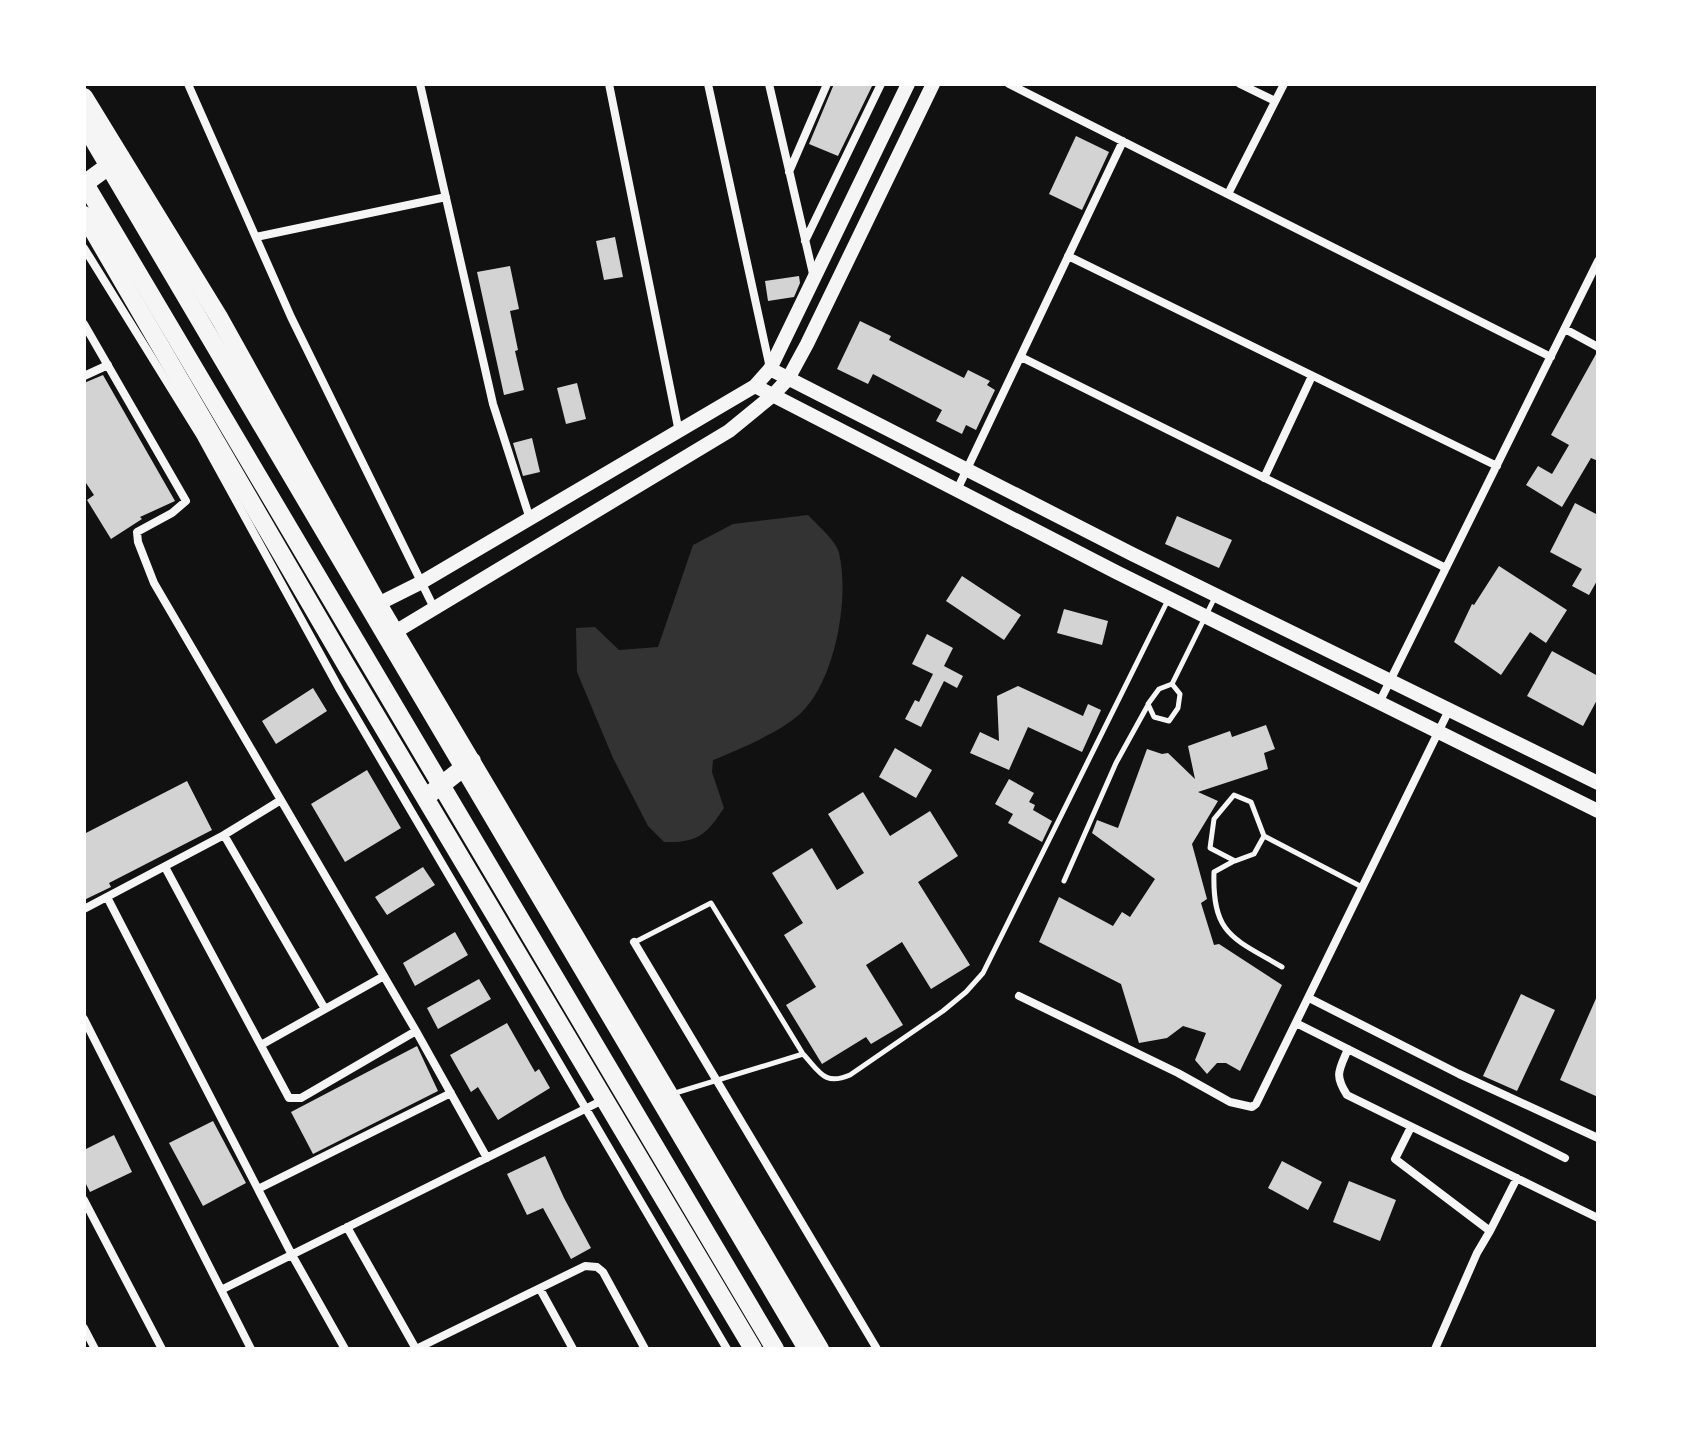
<svg xmlns="http://www.w3.org/2000/svg" width="1682" height="1433" viewBox="0 0 1682 1433" font-family="'Public Sans',sans-serif">
<style>
.water{fill:#333}
.building{fill:#d3d3d3}
.lines{fill:none;stroke-linecap:round;stroke-linejoin:round}
.service{stroke:#f5f5f5;stroke-width:5}
.minor{stroke:#f5f5f5;stroke-width:8}
.tertiary{stroke:#f5f5f5;stroke-width:14}
.primary{stroke:#f5f5f5;stroke-width:18}
.trunk{stroke:#f5f5f5;stroke-width:18}
</style>
<rect width="100%" height="100%" fill="#111"/>
<path class="water" d="M808 515C817 525 836 540 839 553 850 598 835 682 800 714 780 732 738 750 713 760L712 772 724 808C706 835 698 843 664 842L648 826 613 758 577 672 576 628 595 627 619 650 658 647 693 545 733 524Z"/>
<path class="building" d="M834 84H873L838 156 809 144Z
M1076 136 1109 152 1082 210 1049 194Z
M615 237 623 277 604 280 596 241Z
M510 266 519 309 510 311 518 350 515 351 524 390 504 395 477 272Z
M799 276 800 283 794 297 768 301 765 281Z
M860 321 891 336 889 340 964 378 968 370 990 381 987 385 995 390 976 430 966 425 962 434 936 421 942 410 873 374 868 384 837 369Z
M1596 354 1598 461 1591 458 1562 507 1526 485 1538 466 1552 474 1569 445 1551 435Z
M103 375 175 501 140 517 142 519 111 539 87 500 94 495 84 480V383Z
M577 383 586 419 566 424 557 388Z
M532 438 540 472 523 476 513 443Z
M1575 503 1598 515V579L1589 595 1572 586 1582 569 1550 552Z
M1177 516 1232 540 1219 568 1165 544Z
M1499 566 1567 610 1546 643 1530 632 1501 675 1454 642 1472 604 1474 605Z
M962 576 1021 615 1004 640 946 601Z
M1064 609 1108 621 1102 645 1057 633Z
M927 634 953 648 944 666 963 676 957 688 944 681 921 727 905 719 915 700 919 702 933 674 912 664Z
M1552 651 1598 676V698L1583 726 1527 696Z
M1018 686 1083 716 1088 704 1101 710 1082 752 1028 727 1009 770 970 753 980 732 999 741 997 696Z
M313 688 327 711 276 744 262 721Z
M1266 725 1275 749 1264 753 1268 769 1198 792 1218 801 1192 844 1207 899 1201 903 1214 945 1219 944 1282 985 1240 1071 1226 1063H1217L1207 1074 1195 1060 1206 1033 1183 1026 1167 1038 1139 1043 1121 984 1039 942 1059 897 1113 926 1122 912 1130 917 1155 879 1092 833 1097 820 1118 828 1147 749 1162 754 1168 753 1195 779 1188 746 1230 731 1232 737Z
M895 748 932 770 916 798 879 777Z
M367 770 401 828 345 862 311 804Z
M1009 779 1034 793 1029 802 1035 805 1033 810 1052 821 1042 842 1008 823 1013 814 995 804Z
M187 781 212 830 109 883 111 887 84 900V834Z
M863 792 890 836 930 811 958 856 918 882 970 965 931 989 902 942 866 965 903 1025 871 1044 866 1037 822 1064 786 1005 816 987 784 935 803 923 772 873 812 848 837 890 864 873 828 814Z
M423 867 435 885 387 915 375 897Z
M455 932 468 955 415 986 403 963Z
M479 979 491 999 438 1029 427 1008Z
M1521 994 1555 1010 1517 1091 1483 1076Z
M1598 994V1097L1560 1080Z
M507 1023 535 1072 539 1069 550 1088 498 1120 478 1087 471 1092 450 1055Z
M417 1046 438 1091 313 1154 291 1112Z
M213 1121 246 1183 203 1206 169 1143Z
M114 1135 132 1172 90 1192 84 1180V1150Z
M545 1156 564 1198 591 1248 571 1259 543 1208 527 1215 507 1174Z
M1282 1161 1322 1182 1308 1210 1268 1188Z
M1349 1181 1396 1200 1380 1241 1333 1222Z"/>
<g class="lines">
<path class="service" d="M1172 684 1180 694 1178 708 1169 721 1154 717 1148 704 1159 689 1172 684 1216 595
M1264 836 1254 854 1235 861 1210 848 1214 819 1234 795 1251 802 1264 836 1362 887
M1234 861 1214 872C1212 935 1233 938 1282 967
M1064 881 1116 763 1148 705
M635 942 711 903 803 1054
M672 1094 803 1054C820 1072 824 1086 850 1075L943 1011 966 992 983 973 1167 602"/>
<path class="minor" d="M188 84 291 317 434 608
M420 84 493 404 530 519
M609 84 679 432
M708 84 770 368
M769 84 814 278
M1009 84 1551 357
M1240 84 1275 101
M789 172 827 84
M1228 194 1284 84
M256 237 446 197
M805 241 881 84
M84 248 201 437 340 690 727 1349
M1068 256 1497 466
M84 324 186 501 172 513 137 532 138 542 154 583 416 1031 487 1158
M1565 329 1598 347
M1021 357 1446 568
M84 376 108 365
M1264 478 1312 376
M957 490 1123 141
M1380 701 1598 261
M224 835 281 800
M165 867 289 1098H301L416 1031
M107 897 292 1255 345 1349
M84 909 224 835 325 1009
M634 942 877 1349
M1019 996 1178 1073 1230 1102 1252 1107 1256 1104 1449 710
M1309 998 1459 1074 1598 1138
M84 1019 251 1349
M1296 1023 1565 1158
M261 1045 384 976
M1348 1049C1339 1070 1334 1075 1347 1095L1598 1218
M1411 1127 1395 1159 1490 1231 1477 1253 1435 1349
M258 1189 451 1093
M84 1200 162 1349
M347 1227 416 1349 585 1266 597 1267 603 1272 645 1349
M1490 1231 1517 1178
M540 1289 573 1349
M221 1290 603 1100
M84 1328 95 1349"/>
<path class="tertiary" d="M770 369 1132 554 1598 783
M755 386 1116 572 1598 811
M378 604 422 582 755 386 770 369 908 84
M395 632 729 431 773 395 788 379 807 344 933 84"/>
<path class="primary" d="M84 97 220 319 378 604 820 1349
M84 184 121 157
M84 215 346 665 753 1349
M430 794 472 761"/>
<path class="trunk" d="M84 124 807 1349
M84 182 775 1349"/>
</g>
<rect width="1682" height="1433" fill="none" stroke="#ffffff" stroke-width="172"/>
</svg>
